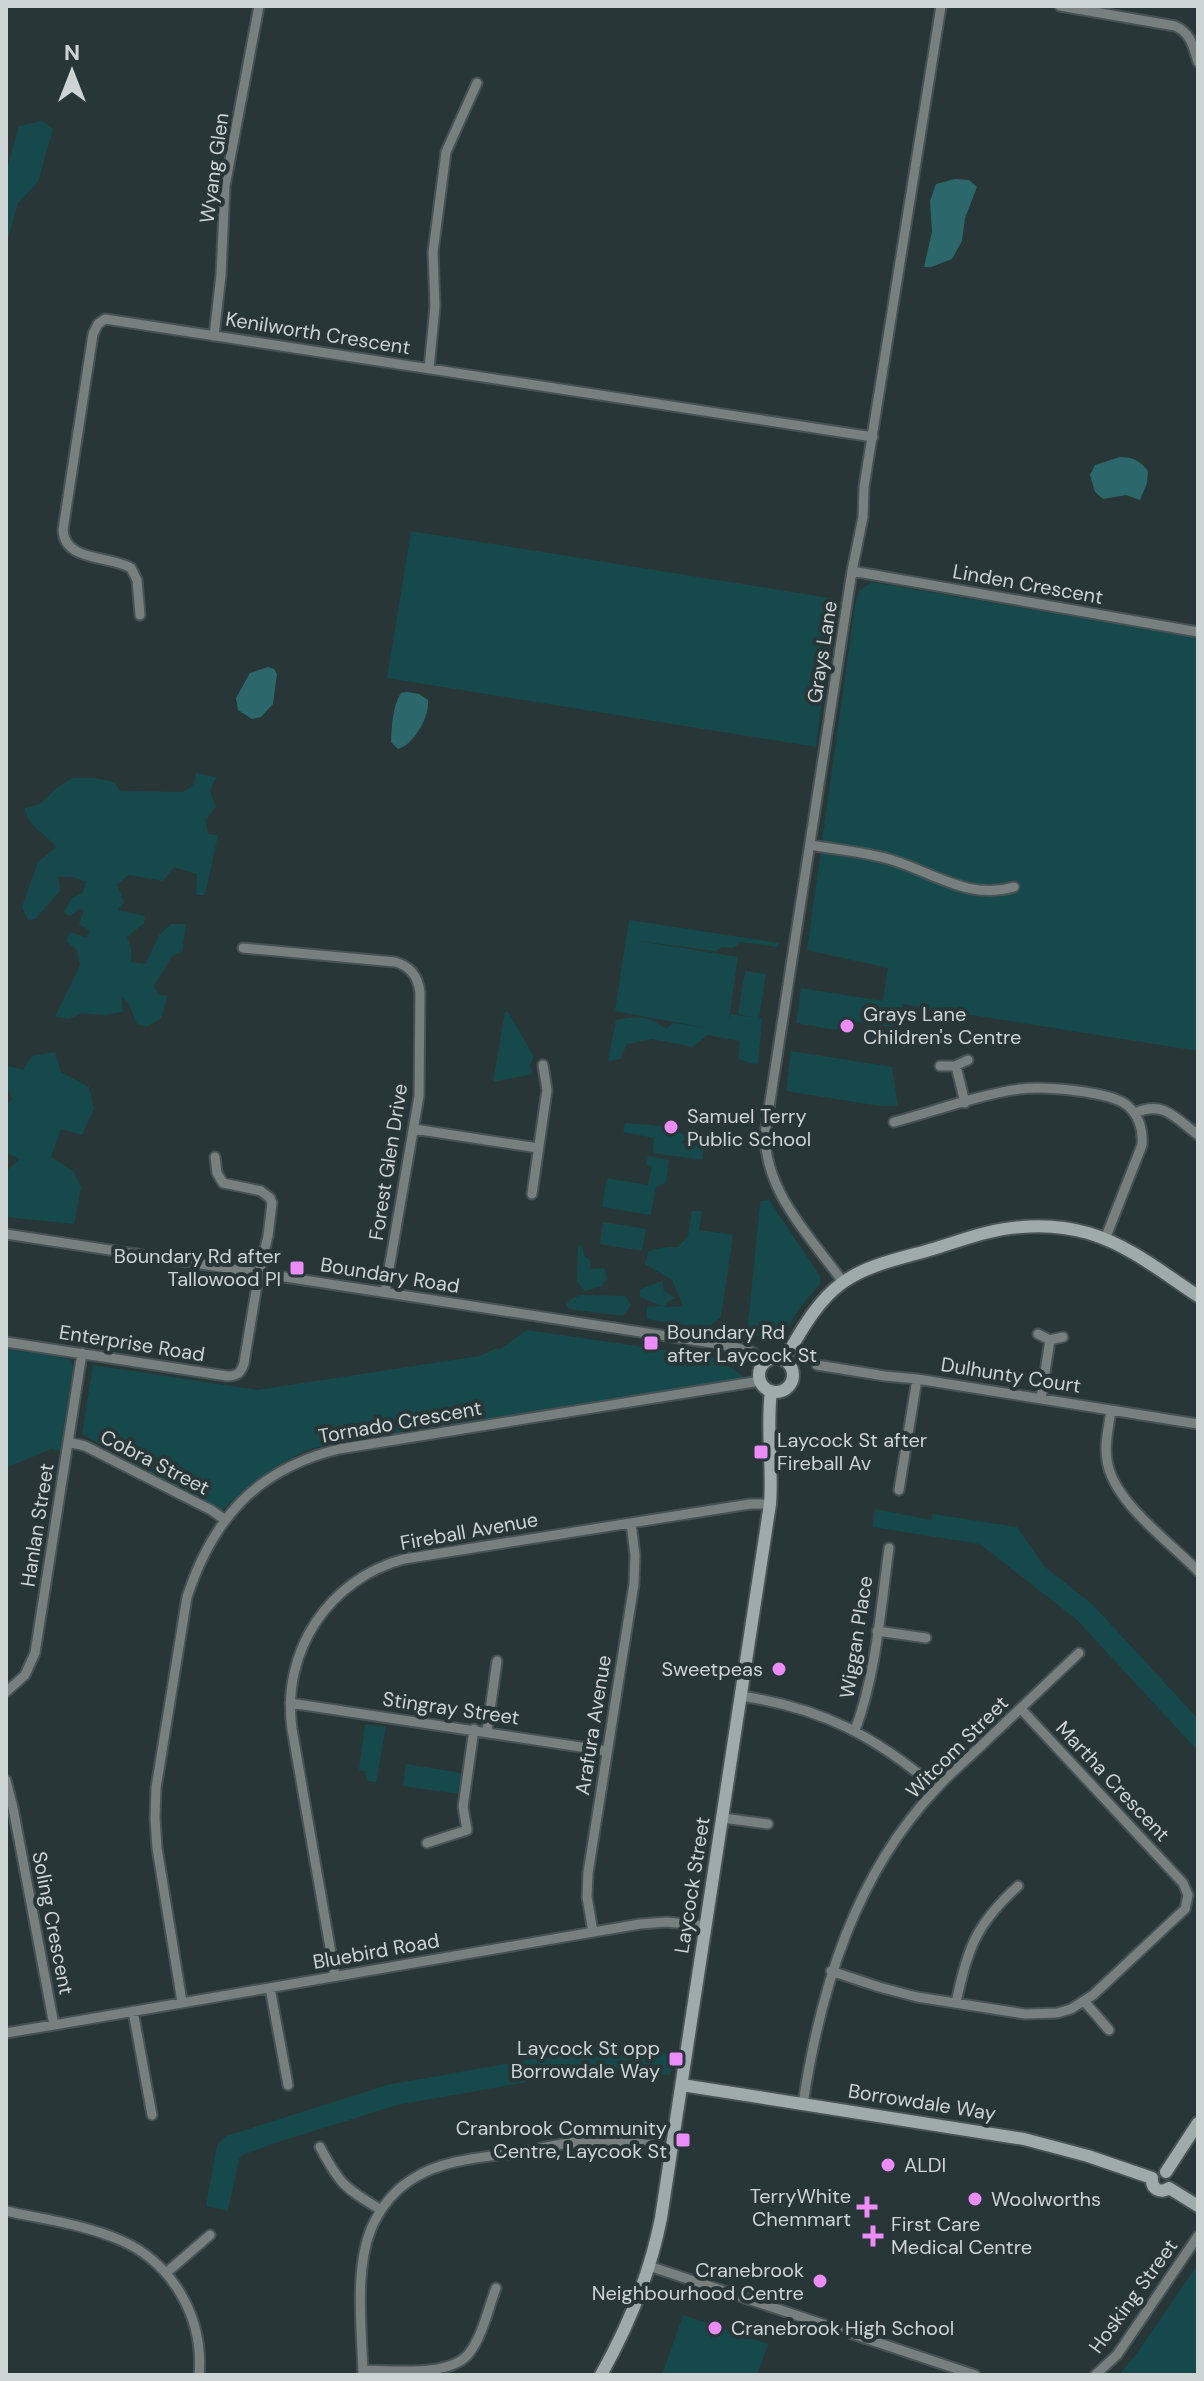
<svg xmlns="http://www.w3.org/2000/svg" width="1204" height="2381" viewBox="0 0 1204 2381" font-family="'DM Sans',sans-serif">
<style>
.green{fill:#16494b}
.water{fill:#2c686b}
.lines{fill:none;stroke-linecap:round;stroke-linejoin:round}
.street-casing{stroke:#465253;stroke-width:13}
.secondary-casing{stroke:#465253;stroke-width:16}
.street{stroke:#787f7f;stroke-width:9}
.secondary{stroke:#9faaaa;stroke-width:12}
.poi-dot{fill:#ec8cfb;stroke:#293637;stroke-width:3}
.labels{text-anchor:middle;stroke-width:8;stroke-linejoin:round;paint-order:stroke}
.street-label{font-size:20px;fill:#ccd4d4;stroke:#293637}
.poi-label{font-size:20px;fill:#ccd4d4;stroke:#293637;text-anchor:start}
</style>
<rect width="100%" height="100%" fill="#293637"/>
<path class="green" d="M42 121 53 129 38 182 18 203 6 246V171L19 126Z
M411 531 836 599 816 747 387 678Z
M872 582 1198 638V1051L903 1004 898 1028 839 1019 837 1030 796 1023 801 988 883 1001 888 968 807 950 855 605 859 591Z
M196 773 216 777 210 791 216 807 205 820 208 834 218 835 205 895H196L197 874 174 867 163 881 128 875 117 885 124 902 118 910 145 916 144 923 127 937 131 949V962L146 964 159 935 171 924H186L182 952 172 956 154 986 159 995 168 996 161 1018 146 1027 137 1024 129 1004 121 996 123 1012 102 1015 81 1013 69 1019 55 1017 80 965 77 950 66 941 70 932 87 938 89 930 79 924 84 910 79 909 70 916 63 913 72 898 83 892 86 882 73 877H58L60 891 35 919 28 920 22 907 38 862 56 847C44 832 28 828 25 808L40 804 57 788 72 778H93L114 782 120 791 183 792 193 785Z
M629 920 779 943 777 947 741 942 733 948 722 947 716 951 638 941 738 957 729 1019 731 1014 756 1018 738 1014 745 971 766 974 759 1018 762 1019 758 1065 738 1059 740 1041 707 1035 693 1047 652 1039 627 1044 620 1059 608 1061 616 1020C637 1016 648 1015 666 1029L673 1023 707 1028 615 1011Z
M505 1012H508L534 1057 530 1065 533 1074 493 1082Z
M791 1051 892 1067 898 1106H880L786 1091Z
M55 1052 61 1072 89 1087 94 1109 82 1135 61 1129 51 1157 74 1172 81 1187 74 1224 6 1217V1171L20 1159 6 1153V1105L12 1100 6 1083V1066L23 1070 32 1056Z
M625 1123C645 1125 673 1124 688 1138L680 1143 704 1146 702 1160 653 1153 654 1138 623 1132Z
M648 1156 669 1160 666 1183 656 1187 651 1215 602 1207 607 1178 648 1185 652 1166 646 1165Z
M769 1200 820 1276V1284L802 1305 785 1331 777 1339 747 1334 760 1204 761 1201Z
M692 1211H702L699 1230 733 1235 721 1317 710 1326 701 1328 647 1319V1307L661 1306 640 1297V1289L662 1281 664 1291 675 1298 667 1302 664 1307 683 1306 672 1280 645 1264 648 1251 667 1247H678L688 1236Z
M603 1222 646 1229 642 1251 600 1244Z
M578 1245 583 1247 584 1255 590 1261V1269L604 1268 607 1278 602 1286 585 1291 577 1282Z
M582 1295 625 1296 631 1305 623 1316 569 1309 566 1304 573 1298Z
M527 1330 718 1358 745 1378 313 1448C277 1463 248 1485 220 1512L82 1434 93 1365 257 1390 479 1356 497 1348 499 1350Z
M6 1349 66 1358 71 1360 73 1366 60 1451 51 1449 6 1468Z
M875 1509 931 1520 933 1514 1017 1527 1044 1566 1093 1605 1198 1719V1751L1076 1619 980 1544 873 1527Z
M365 1724 386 1727 376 1782 367 1781 365 1771 359 1770Z
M406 1764 461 1773 458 1794 403 1786Z
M610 2045 673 2054 670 2075 613 2067 397 2105 272 2144 243 2155 239 2159 228 2211 206 2206 217 2145 226 2136 387 2085Z
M1198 2264V2375H1119L1135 2356Z
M683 2315 768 2344 757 2375H662Z"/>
<path class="water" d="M955 179 969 180 977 187 965 218 962 241 952 259 931 267H924L932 232 930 201 936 184Z
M1120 457C1133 457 1140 461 1148 471L1147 483 1140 500 1126 495 1103 499 1095 492 1090 475 1095 465Z
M268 667 274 669 277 674 273 704 261 717 252 719 238 710 236 698 250 673Z
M407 692 419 694 428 700C430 716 414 745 398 749L391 742C392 726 392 707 401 693Z"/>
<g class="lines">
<defs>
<path id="street" d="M1060 6 1175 26C1191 33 1193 46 1198 62
M214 336 221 275 225 186 259 6
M429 369 435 306 433 252 446 152 477 83
M852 571 1198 632
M140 615 137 580 131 568C108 555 65 562 63 530L93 334 98 324 105 319 873 437
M810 845C838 850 868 852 895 861 935 874 970 900 1014 887
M243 948 395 962C411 966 418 977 420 992L419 1096 385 1292
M940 1066H955L968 1060
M956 1066 965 1103
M1135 1113C1164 1100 1175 1118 1198 1135
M894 1122C935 1111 978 1095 1020 1089 1043 1086 1111 1091 1128 1106 1140 1117 1143 1131 1142 1145L1105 1239
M414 1129 538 1148
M532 1194 547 1090 543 1065
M6 1234 731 1346 752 1352 766 1362
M843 1282C811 1237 765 1193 765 1134L852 571 863 517 864 487 941 6
M1038 1334 1050 1340 1063 1337
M6 1342 227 1376C237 1376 241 1373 244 1363L259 1273 268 1236 272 1203 270 1198 261 1191 223 1183 217 1173 215 1157
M817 1365 885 1376 917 1379 1198 1424
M1041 1398 1050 1340
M1111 1410C1109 1426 1104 1444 1107 1460 1112 1501 1170 1542 1198 1571
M68 1442 85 1446 211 1510 224 1519
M899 1490 917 1379
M877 1631 926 1638
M6 1692 25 1675 35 1653 82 1353
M741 1696C822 1708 875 1736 936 1788
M290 1703 607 1751
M855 1730C876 1676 881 1606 889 1548
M487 1731 497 1661
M6 1780 13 1808 54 2025 6 2033
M723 1818 768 1824
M427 1843 467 1830 463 1807 474 1729
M593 1932 587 1897 588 1873 634 1584 635 1555 631 1523
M831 1971 879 1987 917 1997 1025 2014 1057 2013 1071 2009 1093 1995 1185 1909 1188 1895 1183 1883 1021 1709
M335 1976 292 1729C281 1651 329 1579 404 1559L750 1504H770
M270 1988 288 2085
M1084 2001 1109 2030
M182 2002 157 1848 155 1818 156 1788 187 1597C213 1518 257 1469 339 1449L760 1381
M956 2003C967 1949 976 1924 1018 1886
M133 2011 152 2115
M54 2025 640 1924 667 1922 706 1926
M803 2104C820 1990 855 1874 937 1788 952 1771 970 1757 986 1741 1017 1712 1048 1682 1079 1653
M320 2147C340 2185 345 2188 381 2210
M6 2211C42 2219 86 2225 120 2240 173 2263 204 2318 199 2375
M649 2266 975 2375
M166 2273 210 2235
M363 2370C392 2370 452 2378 470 2352 483 2334 488 2309 496 2288
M363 2375C362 2330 354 2271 371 2229 380 2208 394 2190 414 2178 446 2158 490 2157 526 2151 552 2146 578 2140 605 2140 627 2141 650 2145 672 2148
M1095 2375 1117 2355 1198 2236"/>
<path id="secondary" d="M759 1375a17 17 0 1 1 34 0a17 17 0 1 1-34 0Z
M784 1360C800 1333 816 1302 842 1283 868 1264 903 1258 933 1249 962 1240 991 1229 1021 1227 1043 1225 1067 1227 1088 1233 1129 1245 1163 1273 1198 1296
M682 2085 1024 2139 1088 2156 1152 2178
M1166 2172 1198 2123
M1152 2178C1151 2189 1160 2194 1169 2188L1198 2206
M601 2375C629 2325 650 2274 661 2218L770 1504C773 1465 766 1430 771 1391"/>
</defs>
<use href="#street" class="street-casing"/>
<use href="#secondary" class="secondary-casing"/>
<use href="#street" class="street"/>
<use href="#secondary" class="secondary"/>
</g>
<g class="poi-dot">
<circle cx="847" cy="1026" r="8"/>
<circle cx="671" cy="1127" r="8"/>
<rect x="289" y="1260" width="16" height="16" rx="4"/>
<rect x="643" y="1335" width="16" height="16" rx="4"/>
<rect x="753" y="1444" width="16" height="16" rx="4"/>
<circle cx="779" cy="1669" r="8"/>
<rect x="668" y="2051" width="16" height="16" rx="4"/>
<rect x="675" y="2132" width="16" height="16" rx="4"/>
<circle cx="888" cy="2165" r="8"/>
<circle cx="975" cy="2199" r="8"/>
<path d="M863 2195h8v8h8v8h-8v8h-8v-8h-8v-8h8z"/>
<path d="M869 2224h8v8h8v8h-8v8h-8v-8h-8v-8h8z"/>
<circle cx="820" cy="2281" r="8"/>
<circle cx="715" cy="2328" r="8"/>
</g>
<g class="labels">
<g class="street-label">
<text transform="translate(214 168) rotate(-82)" y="7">Wyang Glen</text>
<text transform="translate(318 333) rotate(9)" y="7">Kenilworth Crescent</text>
<text transform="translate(1028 584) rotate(10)" y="7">Linden Crescent</text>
<text transform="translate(822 652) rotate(-81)" y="7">Grays Lane</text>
<text transform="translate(388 1162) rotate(-81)" y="7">Forest Glen Drive</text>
<text transform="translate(390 1275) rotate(9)" y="7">Boundary Road</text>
<text transform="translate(132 1343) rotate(9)" y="7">Enterprise Road</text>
<text transform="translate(1011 1375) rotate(9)" y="7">Dulhunty Court</text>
<text transform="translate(400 1422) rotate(-10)" y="7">Tornado Crescent</text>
<text transform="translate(155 1462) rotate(27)" y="7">Cobra Street</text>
<text transform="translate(37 1525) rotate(-81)" y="7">Hanlan Street</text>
<text transform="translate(469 1531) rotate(-10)" y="7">Fireball Avenue</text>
<text transform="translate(856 1637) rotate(-81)" y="7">Wiggan Place</text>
<text transform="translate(451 1708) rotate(8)" y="7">Stingray Street</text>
<text transform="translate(593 1725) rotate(-81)" y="7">Arafura Avenue</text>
<text transform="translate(957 1747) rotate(-45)" y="7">Witcom Street</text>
<text transform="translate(1113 1781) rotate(47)" y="7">Martha Crescent</text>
<text transform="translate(692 1885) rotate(-81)" y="7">Laycock Street</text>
<text transform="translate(53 1923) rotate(79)" y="7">Soling Crescent</text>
<text transform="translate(376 1951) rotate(-10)" y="7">Bluebird Road</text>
<text transform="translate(922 2102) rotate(9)" y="7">Borrowdale Way</text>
<text transform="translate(1133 2296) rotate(-54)" y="7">Hosking Street</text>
</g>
<g class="poi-label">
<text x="863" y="1021">Grays Lane<tspan x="863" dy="23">Children's Centre</tspan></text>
<text x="687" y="1123">Samuel Terry<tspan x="687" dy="23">Public School</tspan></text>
<text x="281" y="1263" text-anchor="end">Boundary Rd after<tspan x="281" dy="23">Tallowood Pl</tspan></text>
<text x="667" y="1339">Boundary Rd<tspan x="667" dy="23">after Laycock St</tspan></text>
<text x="777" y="1447">Laycock St after<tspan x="777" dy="23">Fireball Av</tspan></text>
<text x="763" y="1676" text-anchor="end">Sweetpeas</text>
<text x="660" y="2055" text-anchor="end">Laycock St opp<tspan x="660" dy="23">Borrowdale Way</tspan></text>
<text x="667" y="2135" text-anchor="end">Cranbrook Community<tspan x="667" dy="23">Centre, Laycook St</tspan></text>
<text x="904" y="2172">ALDI</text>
<text x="851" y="2203" text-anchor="end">TerryWhite<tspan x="851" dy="23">Chemmart</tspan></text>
<text x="991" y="2206">Woolworths</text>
<text x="891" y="2231">First Care<tspan x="891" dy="23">Medical Centre</tspan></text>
<text x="804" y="2277" text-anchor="end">Cranebrook<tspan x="804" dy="23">Neighbourhood Centre</tspan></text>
<text x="731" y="2335">Cranebrook High School</text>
</g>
</g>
<rect width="1204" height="2381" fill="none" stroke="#ccd4d4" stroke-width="16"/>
<g transform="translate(72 72)" stroke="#293637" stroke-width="6" paint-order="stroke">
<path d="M0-6L14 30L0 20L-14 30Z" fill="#ccd4d4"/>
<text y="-12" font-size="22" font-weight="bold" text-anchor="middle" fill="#ccd4d4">N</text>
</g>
</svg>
